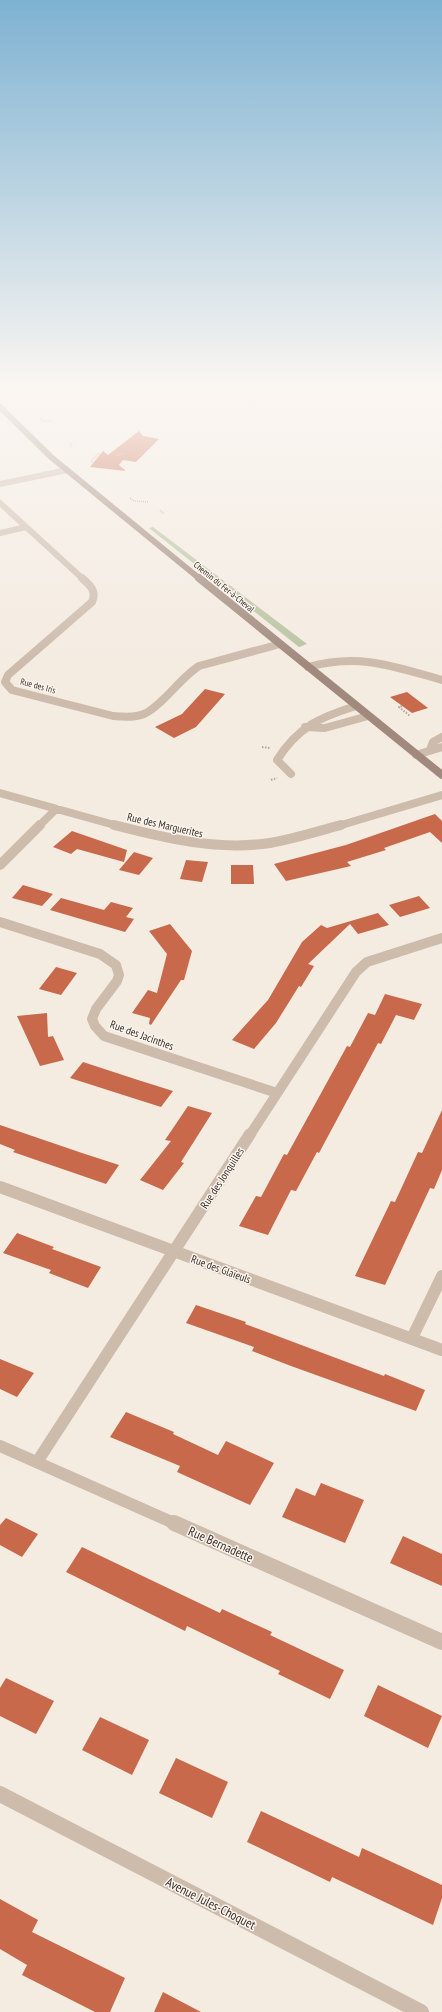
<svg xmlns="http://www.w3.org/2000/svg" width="442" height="2012" viewBox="0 0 442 2012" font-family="'PT Sans Narrow',sans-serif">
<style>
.green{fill:#b8c4a0}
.building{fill:#c8694b}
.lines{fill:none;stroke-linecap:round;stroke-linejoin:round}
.path-far1{stroke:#b9a596;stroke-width:1.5;stroke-dasharray:1 1;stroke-linecap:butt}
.path{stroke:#b9a596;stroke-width:2;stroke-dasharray:1.5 1.5;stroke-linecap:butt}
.lane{stroke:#cdbbac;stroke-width:8}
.street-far4{stroke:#cdbbac;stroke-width:6}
.street-far3{stroke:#cdbbac;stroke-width:8}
.street-far2{stroke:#cdbbac;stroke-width:10}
.street-far1{stroke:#cdbbac;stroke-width:12}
.street{stroke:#cdbbac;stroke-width:16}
.secondary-far1{stroke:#a18a7d;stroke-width:6}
.secondary{stroke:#a18a7d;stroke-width:8}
.labels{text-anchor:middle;stroke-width:3;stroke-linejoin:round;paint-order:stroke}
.far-street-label{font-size:9px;fill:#3b302b;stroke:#fbf5ee}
.street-label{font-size:11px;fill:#3b302b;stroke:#fbf5ee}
.near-street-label{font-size:13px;fill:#3b302b;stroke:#fbf5ee}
</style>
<rect width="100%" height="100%" fill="#f4ebe1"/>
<path class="green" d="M153 527 307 644 299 647 149 528Z"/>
<path class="building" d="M139 431 143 436 159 439 136 462 123 460 119 465 126 471 90 467 103 451 108 455Z
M205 689 225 694 196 727 174 738 155 727 182 714Z
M407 692 428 708 412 713 390 697Z
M435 814 442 821V843L430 832 384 848 386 850 347 862 351 866 286 881 274 864 346 845Z
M72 831 127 850 124 862 77 849 71 854 53 847Z
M134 852 153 858 139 875 119 870Z
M186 860 208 862 202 882 180 879Z
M231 865H253L254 884H231Z
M23 885 53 894 42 906 12 898Z
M419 896 430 908 400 917 389 905Z
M61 898 104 910 111 902 133 908 126 917 134 919 125 932 50 910Z
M378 913 389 925 358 934 350 924 308 964 314 966 301 987 299 986 276 1023 254 1049 232 1040 268 1000 302 942 321 925 327 928Z
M170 924 192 951 184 980H181L151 1025 149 1024 150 1018 132 1013 148 990 157 993 167 954 149 931Z
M56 967 77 973 61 995 39 989Z
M385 994 422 1004 414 1020 396 1015 381 1044 378 1043 319 1153 317 1152 296 1191 291 1190 268 1235 239 1226 256 1196 261 1197 284 1154 287 1155 347 1046 350 1047 368 1013 375 1015Z
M47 1013 48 1037 53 1036 64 1060 40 1066 17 1016Z
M83 1062 138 1080 173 1091 161 1107 70 1078Z
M188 1106 212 1113 181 1162 184 1163 163 1190 140 1180 171 1141 165 1140Z
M442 1110V1170L434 1189 430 1188 385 1285 355 1276 391 1201 395 1202 418 1152 422 1153Z
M0 1125 82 1153 119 1165 106 1184 13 1152 15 1150 0 1144Z
M17 1233 54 1247 52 1249 101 1267 88 1288 49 1273 51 1270 3 1253Z
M196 1305 246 1322 245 1324 384 1376 385 1374 425 1390 416 1411 291 1366 252 1351 254 1347 186 1323Z
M0 1359 34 1373 17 1397 0 1389Z
M126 1412 174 1432 173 1434 218 1455 226 1441 274 1463 250 1505 177 1472 180 1466 110 1437Z
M321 1483 364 1500 345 1543 282 1517 296 1488 315 1496Z
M6 1518 38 1534 22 1557 0 1545V1525Z
M403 1536 442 1554V1586L390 1563Z
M82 1547 220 1613 222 1609 272 1632 270 1635 344 1670 330 1699 278 1674 280 1671 187 1626 185 1631 66 1572Z
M6 1678 54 1701 36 1734 0 1716V1688Z
M378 1685 442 1716 428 1748 364 1716Z
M100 1717 149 1740 132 1775 82 1750Z
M176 1758 228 1782 212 1818 159 1793Z
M261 1811 359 1857 362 1848 442 1885V1898L433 1925 332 1877 330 1882 247 1842Z
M0 1899 38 1920 32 1932 125 1978 110 2012H95L22 1975 27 1965 0 1949Z
M163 1992 201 2012H154Z"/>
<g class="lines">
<path class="path-far1" d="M40 418 43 421H53
M71 447 70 444 73 443
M117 455 125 454
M94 463 91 461 99 453
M130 498 134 501 149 502
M160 510 164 514"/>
<path class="path" d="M402 706 399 707 410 716
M262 747 270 748
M271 780 277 778"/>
<path class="lane" d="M308 667C359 653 393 666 442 680
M430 750 433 742 442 737
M416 755 442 747"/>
<path class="street-far4" d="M0 484 67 470
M0 503 83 579
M0 533 26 527"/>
<path class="street-far3" d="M82 578C90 585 97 591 92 602L8 675 5 682 12 690 113 716C123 717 135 718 144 714 162 706 180 678 199 666L280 644
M305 727 325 728 368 716
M291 774 277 760C298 727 320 717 356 706
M0 793 118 826
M39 826 56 809
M338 826 442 795"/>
<path class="street-far2" d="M114 825C165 838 217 851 270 843 294 839 318 831 341 825
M0 865 40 825
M0 922 100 954 116 965 119 975 117 981 96 1009 92 1019 95 1026 104 1036 277 1093
M250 1135 356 972 367 962 442 938"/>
<path class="street-far1" d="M0 1187 442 1350
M412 1338 442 1276
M0 1446 176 1524
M37 1462 250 1134"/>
<path class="street" d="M174 1523 442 1642
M0 1794 421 2012"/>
<path class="secondary-far1" d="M0 407 51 457 200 579"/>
<path class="secondary" d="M199 578 442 775"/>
</g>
<linearGradient id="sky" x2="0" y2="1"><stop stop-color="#7eb2d2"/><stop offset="0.58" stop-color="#faf6f2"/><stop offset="1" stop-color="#faf6f2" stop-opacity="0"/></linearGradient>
<rect width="442" height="664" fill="url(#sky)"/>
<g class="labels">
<g class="far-street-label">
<text transform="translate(224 587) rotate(39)" y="3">Chemin du Fer-à-Cheval</text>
<text transform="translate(38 686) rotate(15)" y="3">Rue des Iris</text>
</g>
<g class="street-label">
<text transform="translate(165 825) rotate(13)" y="4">Rue des Marguerites</text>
<text transform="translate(142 1035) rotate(20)" y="4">Rue des Jacinthes</text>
<text transform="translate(222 1178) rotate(-57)" y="4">Rue des Jonquilles</text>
<text transform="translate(221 1269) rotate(20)" y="4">Rue des Glaïeuls</text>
</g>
<g class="near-street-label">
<text transform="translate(221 1544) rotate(24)" y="5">Rue Bernadette</text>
<text transform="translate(211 1903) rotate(27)" y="5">Avenue Jules-Choquet</text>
</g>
</g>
</svg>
